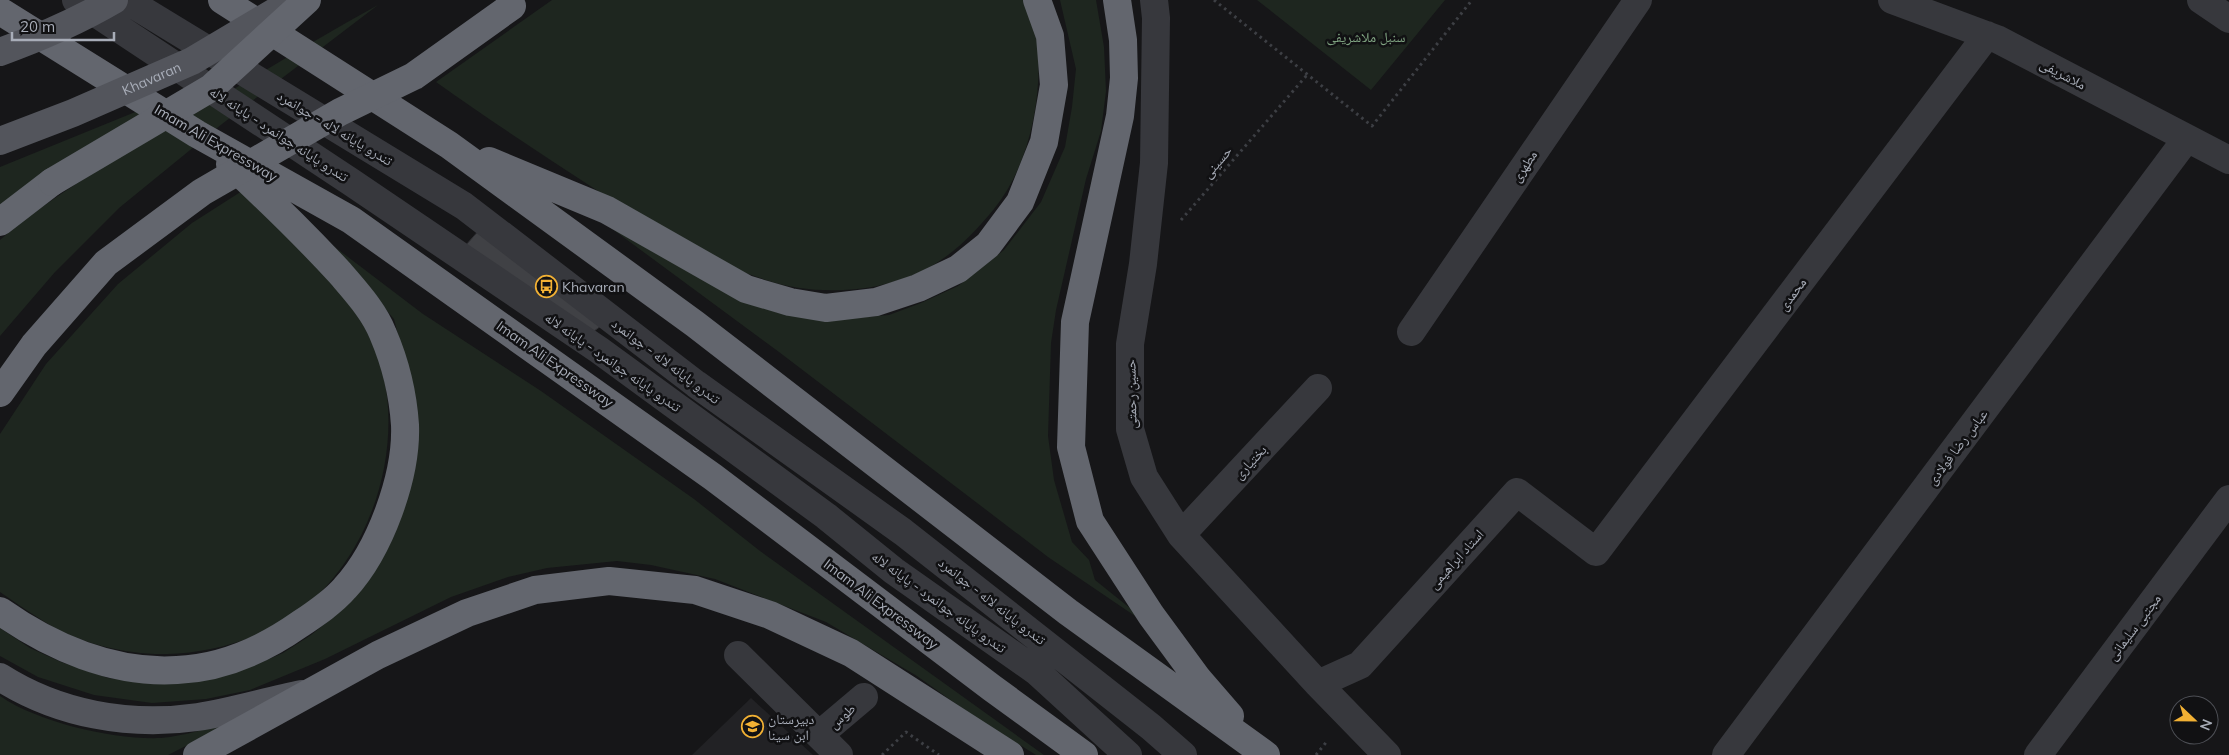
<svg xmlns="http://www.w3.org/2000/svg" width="2229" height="755" viewBox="0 0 2229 755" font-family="Mulish,'Noto Naskh Arabic',sans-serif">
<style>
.built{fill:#222225}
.green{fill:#1e261f}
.building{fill:#404145;stroke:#303034}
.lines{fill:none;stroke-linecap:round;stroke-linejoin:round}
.path{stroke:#3d3f44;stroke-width:3;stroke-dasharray:2.5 4;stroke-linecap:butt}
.minor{stroke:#37383d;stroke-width:28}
.major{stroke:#53555c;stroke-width:28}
.highway{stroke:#63666e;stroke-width:28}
.major-bridge{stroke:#53555c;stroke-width:28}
.highway-bridge{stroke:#63666e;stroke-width:28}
.labels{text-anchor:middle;stroke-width:5;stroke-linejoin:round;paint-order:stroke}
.park-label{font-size:14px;fill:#7fa381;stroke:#111113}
.street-label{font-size:14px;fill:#a8adb8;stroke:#111113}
.poi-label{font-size:14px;fill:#a8adb8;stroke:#111113;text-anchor:start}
</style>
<rect width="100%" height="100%" fill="#161618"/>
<path class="built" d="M751 698 813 755H692Z"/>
<path class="green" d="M552 0H1023C1028 14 1037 31 1038 45 1042 100 1029 166 994 209 978 228 962 246 941 260 894 293 819 298 766 280 705 261 651 225 598 191 543 155 489 120 436 82Z
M1060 0H1096L1104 47 1106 91 1101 131 1086 179 1056 310 1051 343 1048 436 1054 480 1072 542 1089 560 1095 580 1166 637 1048 557 779 352 592 214 738 299 778 313 834 320 889 315 921 303 958 286 1004 250 1041 202 1065 147 1072 107 1076 69Z
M1257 0H1445L1371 90Z
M378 5 222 124 119 208 55 272 0 336V240C55 193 118 158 181 121 246 82 311 42 378 5Z
M182 93 0 206V167Z
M242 191C288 236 358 292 378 354 406 439 376 545 309 603 271 636 217 653 167 654 128 655 82 644 48 624 32 614 16 603 0 592V434L46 364 118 284 192 223Z
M323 238 423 314 541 391 694 499 760 551 1044 755H1036L973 716 917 676 826 622 715 579 651 565 617 561 547 568 508 577 451 597 325 659 250 690 206 699 152 703 94 695 38 677 0 656V628L30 648 61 662 108 678 133 681 255 665 283 653 311 635 341 611 365 585 409 377 394 319Z
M0 696C39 723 115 740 161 738 185 736 210 727 233 722L168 755H0Z"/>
<path class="building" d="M481 228 610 319 585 338 466 245Z"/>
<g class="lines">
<path class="path" d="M1214 0 1372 126 1472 0
M1181 220 1307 75
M882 755 906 732 939 755
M1316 755 1328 740"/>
<path class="minor" d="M76 0 351 182 599 350 826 516 894 571 1036 671 1128 755
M126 0 464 206 696 384 903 532 1151 727 1183 755
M1154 0 1156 18 1154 163 1143 264 1130 344V429L1144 477 1181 535 1318 684 1387 755
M1892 0 1997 39 2229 160
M2201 0 2229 19
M1411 332 1638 0
M1181 535 1318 388
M738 655 839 755
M1318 684 1360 665 1517 492 1596 552 1987 35
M819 735 864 697
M1726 755 2187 138
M2038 755 2229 499"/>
<path class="major" d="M0 677C58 714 129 727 198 717 232 712 267 701 302 694"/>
<path class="highway" d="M222 0 449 145 695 324 1068 612 1266 755
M1117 0 1123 40 1124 78 1120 116 1075 322 1071 447 1090 521 1151 615 1198 679 1230 716
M0 11 197 134 351 220 713 477 992 688 1084 755
M489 161 607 210 746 289 790 302 826 308 876 302 918 288 958 269 988 245 1020 202 1044 142 1054 85 1050 36 1037 0
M0 222 52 182
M0 611C51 647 113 674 177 670 223 668 263 650 300 624 315 614 333 602 345 588 380 550 407 476 405 425 403 395 395 362 383 334 374 311 356 292 340 273 305 235 268 199 230 164
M197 755 378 655 467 613 535 590 609 581 695 590 770 615 851 653 1010 755"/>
<g class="major-bridge">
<path d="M0 52C39 38 78 21 114 0"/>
<path id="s1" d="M0 141 73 113 192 61 295 0"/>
</g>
<path class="highway-bridge" d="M52 182 211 88 307 0
M0 393 34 345 106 263 202 192 340 112 414 76 512 6"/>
</g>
<defs>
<symbol id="bus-ring" viewBox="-11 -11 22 22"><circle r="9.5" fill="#111113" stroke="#f2b134" stroke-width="1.5"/><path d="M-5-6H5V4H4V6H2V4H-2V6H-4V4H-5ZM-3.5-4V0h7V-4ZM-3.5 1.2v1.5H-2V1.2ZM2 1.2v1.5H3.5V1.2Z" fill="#f2b134"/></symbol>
<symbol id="school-ring" viewBox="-11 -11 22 22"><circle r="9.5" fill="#111113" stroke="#f2b134" stroke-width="1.5"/><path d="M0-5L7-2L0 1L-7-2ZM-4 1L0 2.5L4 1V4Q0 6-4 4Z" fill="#f2b134"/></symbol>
</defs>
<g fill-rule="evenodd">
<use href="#bus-ring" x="534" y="274" width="25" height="25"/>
<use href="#school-ring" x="740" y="714" width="25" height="25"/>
</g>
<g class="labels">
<g class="park-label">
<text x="1366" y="42">سنبل ملاشریفی</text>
</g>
<g class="street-label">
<text transform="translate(2063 74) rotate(28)" y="5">ملاشریفی</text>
<text dy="5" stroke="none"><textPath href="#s1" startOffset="164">Khavaran</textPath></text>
<text transform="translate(335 128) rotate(31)" y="5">تندرو پایانه لاله - جوانمرد</text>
<text transform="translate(279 134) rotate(33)" y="5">تندرو پایانه جوانمرد - پایانه لاله</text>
<text transform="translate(216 143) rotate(30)" y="5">Imam Ali Expressway</text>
<text transform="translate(1217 162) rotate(-49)" y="5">حسینی</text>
<text transform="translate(1524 166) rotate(-56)" y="5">مطهری</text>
<text transform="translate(1792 294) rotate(-53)" y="5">محمدی</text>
<text transform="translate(666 361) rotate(37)" y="5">تندرو پایانه لاله - جوانمرد</text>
<text transform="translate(613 362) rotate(35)" y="5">تندرو پایانه جوانمرد - پایانه لاله</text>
<text transform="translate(555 364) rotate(35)" y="5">Imam Ali Expressway</text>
<text transform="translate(1131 394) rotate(-91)" y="5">حسین رحمتی</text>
<text transform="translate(1957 447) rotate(-53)" y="5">عباس رضا فولادی</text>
<text transform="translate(1250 462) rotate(-47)" y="5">بختیاری</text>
<text transform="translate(1456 559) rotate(-48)" y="5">استاد ابراهیمی</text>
<text transform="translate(992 601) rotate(38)" y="5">تندرو پایانه لاله - جوانمرد</text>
<text transform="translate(939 602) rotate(36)" y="5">تندرو پایانه جوانمرد - پایانه لاله</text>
<text transform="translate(881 604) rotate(37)" y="5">Imam Ali Expressway</text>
<text transform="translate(2134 627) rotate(-53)" y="5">مجتبی سلیمانی</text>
<text transform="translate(842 716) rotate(-41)" y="5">طوس</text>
</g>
<g class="poi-label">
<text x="562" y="292">Khavaran</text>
<text x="768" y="724">دبیرستان<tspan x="768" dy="16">ابن سینا</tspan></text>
</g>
</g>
<g transform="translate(2194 720) rotate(112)"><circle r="24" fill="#111113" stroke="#4d4f55"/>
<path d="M0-4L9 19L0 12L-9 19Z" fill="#f2b134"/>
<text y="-8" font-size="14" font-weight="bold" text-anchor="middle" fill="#a8adb8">N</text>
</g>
<path d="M12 32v8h102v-8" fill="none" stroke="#a8adb8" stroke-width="2.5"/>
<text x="20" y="32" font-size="15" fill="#a8adb8" stroke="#111113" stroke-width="4" paint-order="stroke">20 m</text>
</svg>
